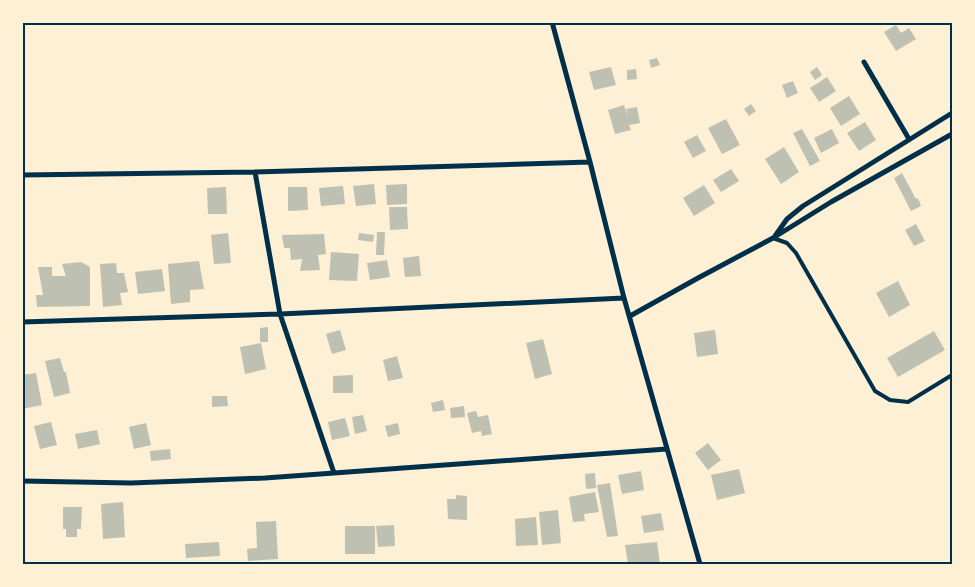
<svg xmlns="http://www.w3.org/2000/svg" width="975" height="587" viewBox="0 0 975 587" font-family="Signika,sans-serif">
<style>
.building{fill:#bec0b2}
.lines{fill:none;stroke-linecap:round;stroke-linejoin:round}
.service{stroke:#003049;stroke-width:4}
.minor{stroke:#003049;stroke-width:5}
.neatline{fill:none;stroke:#003049;stroke-width:2}
</style>
<rect width="100%" height="100%" fill="#fdf0d5"/>
<path class="building" d="M896 25 901 33 909 28 916 39 896 51 884 32Z
M657 58 660 65 651 68 649 60Z
M611 67 616 85 594 90 589 72Z
M817 67 822 75 815 80 810 72Z
M636 69 637 79 627 80V70Z
M827 77 836 91 819 102 810 88Z
M793 81 798 93 787 98 782 85Z
M849 96 860 114 841 126 830 108Z
M751 104 756 111 749 116 744 109Z
M624 105 628 118 626 109 637 107 640 123 629 125 631 130 615 134 608 110Z
M726 119 740 145 722 154 708 128Z
M865 122 876 140 859 151 847 133Z
M802 129 820 161 810 166 793 133Z
M832 129 839 143 821 153 814 138Z
M697 135 706 151 693 158 684 142Z
M784 147 799 172 781 184 765 159Z
M731 169 739 181 721 192 713 180Z
M902 173 916 199 918 198 921 206 911 211 894 178Z
M374 184 376 204 356 206 353 186Z
M407 184V204L387 205 386 185Z
M704 185 715 203 694 216 683 198Z
M343 186 345 204 321 206 319 188Z
M226 187 227 214H208L207 188Z
M288 187H307L308 210 288 211Z
M389 207H407L408 229 390 230Z
M916 224 925 241 914 246 905 230Z
M377 232H385L384 255H376Z
M228 233 231 263 214 264 211 235Z
M359 233 374 235 373 242 358 240Z
M324 234 326 254 318 255 320 270 300 271 302 259 291 260 290 248H284L282 235Z
M331 252 359 254 357 281 329 280Z
M419 256 421 276 405 277 403 258Z
M387 260 390 277 370 280 367 263Z
M199 261 204 289 190 290V302L171 304 168 264Z
M81 262 90 267V306L37 307 36 295H43L38 267H52V276H66L62 264Z
M116 263 117 273H124L128 292 120 293 122 305 103 307 100 264Z
M162 269 165 291 138 294 135 272Z
M898 281 910 305 889 317 876 293Z
M268 327V342H260V328Z
M340 330 346 350 332 354 326 334Z
M715 330 718 354 697 357 694 333Z
M934 331 945 350 898 377 887 358Z
M543 339 552 374 535 379 526 343Z
M261 343 266 369 245 374 240 347Z
M397 356 403 378 388 381 383 360Z
M60 358 64 372H66L70 393 54 397 45 361Z
M36 373 42 405 22 409V375Z
M353 375V393H333V376Z
M212 396H227L228 406 212 407Z
M443 400 445 410 433 412 431 403Z
M464 406 465 417 451 418 450 408Z
M476 411 478 417 488 415 492 434 482 436 481 431 472 433 467 413Z
M363 415 367 431 355 434 352 417Z
M345 418 350 436 332 440 328 422Z
M51 422 57 445 40 449 34 426Z
M146 423 151 445 134 449 129 427Z
M398 423 400 434 388 437 385 426Z
M97 430 100 444 78 449 75 434Z
M708 443 721 460 708 470 695 453Z
M170 449 171 459 151 461 150 451Z
M739 469 745 493 717 500 711 475Z
M641 471 644 490 622 494 618 475Z
M595 473 596 488 586 489 585 474Z
M610 483 618 536 607 537 597 485Z
M595 492 599 512 584 514 585 521 573 522 569 497Z
M456 495 467 496V520L448 519 447 499H456Z
M123 502 125 537 103 539 101 504Z
M63 507H82L81 529H77V537H66V529H63Z
M558 510 561 543 542 545 539 512Z
M661 513 664 530 644 533 641 516Z
M536 517 538 545 516 546 515 519Z
M276 521 278 559 248 561 247 549 257 548 256 522Z
M394 525 395 546 378 547 376 526Z
M345 526H375V554H345Z
M219 542 220 556 186 558 185 544Z
M657 542 660 563 628 564 625 545Z"/>
<g class="lines">
<path class="service" d="M773 238 787 243 796 253 875 391 890 400 908 402 952 375"/>
<path class="minor" d="M552 22 590 162 624 298 700 564
M864 62 909 139
M255 172 280 314 334 473
M22 175 255 172 590 162
M775 236 787 219 803 206 952 113
M630 316 698 278 773 238 831 202 952 134
M22 322 280 314 624 298
M22 481 131 483 265 478 667 449"/>
</g>
<rect width="975" height="587" fill="none" stroke="#fdf0d5" stroke-width="48"/>
<rect x="24" y="24" width="927" height="539" class="neatline"/>
</svg>
